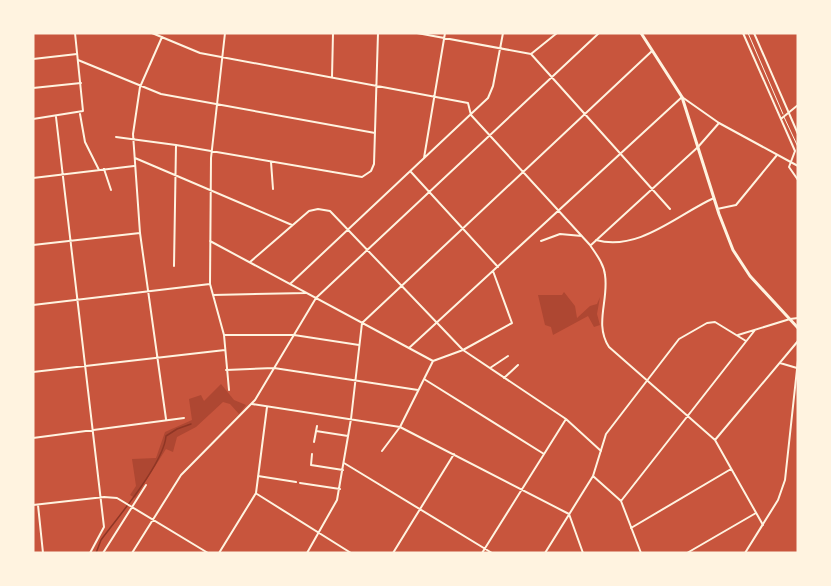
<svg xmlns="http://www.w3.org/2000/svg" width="831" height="586" viewBox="0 0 831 586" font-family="Overpass,sans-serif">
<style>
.green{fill:#ae4732}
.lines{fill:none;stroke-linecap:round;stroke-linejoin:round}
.stream{stroke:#8f3625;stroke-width:1.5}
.service{stroke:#fff3e0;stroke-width:1}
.minor{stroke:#fff3e0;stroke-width:2}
.tertiary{stroke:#fff3e0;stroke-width:2}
.primary{stroke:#fff3e0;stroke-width:3}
</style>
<rect width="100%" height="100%" fill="#c8553d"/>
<path class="green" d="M564 292 575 306 577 318 590 306 597 304 600 297 597 314 600 325 594 327 588 316 553 335 551 327 545 325 538 295H562Z
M221 384 234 400 246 405 239 414 230 404 223 402 196 427 177 437 173 452 166 449 135 498 130 495 136 486 132 459 156 458 165 432 192 420 189 399 201 395 204 401Z"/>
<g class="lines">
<path class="stream" d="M96 553 101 540C118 517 164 463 166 436L177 429 191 424"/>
<path class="service" d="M748 33 783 114
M784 117 798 147"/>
<path class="minor" d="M152 33 200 53 468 103 471 115 590 245C596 254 604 264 605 275 609 300 594 324 609 347L715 440 763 525
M225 33 211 158 210 284 224 335 229 390
M417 33 531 54 670 209
M162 37 140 87 133 134 140 233 166 419
M531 54 557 33
M33 59 77 54
M78 60 161 94 375 133
M332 77 333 33
M33 88 81 83
M80 114 85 142 99 170
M56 117 104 527 90 553
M116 137 176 145 362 177 371 171 374 164 378 33
M135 158 292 225
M424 158 445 33
M271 162 273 189
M104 169 111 190
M411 172 498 267
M33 178 134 166
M717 209 736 205 777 155
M596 240C639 252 678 214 714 198
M210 241 433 361
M541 241 560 234 582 236
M33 245 140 233
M591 245 698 147 719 123
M250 262 309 211 318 209 330 211 463 350 566 419 601 451
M174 266 176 145
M290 284 488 98 493 86 503 33
M213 295 306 293
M33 305 210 284
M225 335H294L359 345
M738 335 790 319
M409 348 682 97
M780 363 797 368
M490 368 508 356
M226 370 274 368 418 390
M33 372 225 350
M504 378 518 365
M424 379 544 454
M252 404 400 427 569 514 583 553
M316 431 348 436
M33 438 184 418
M715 440 798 341
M314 442 317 426
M382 451 400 427 433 361 463 350 512 323 493 271
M312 454 311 465 343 470
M344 463 492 553
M258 476 296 482
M593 476 621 501 641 553
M300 483 340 489
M257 494 351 553
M621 501 755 330
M33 505 104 497 117 498 208 553
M38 505 43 553
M631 528 731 469
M103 553 146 485
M132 553 181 475 255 400 316 298 599 33
M219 553 256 493 267 407
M307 553 337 500 351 419 362 323 652 51
M393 553 454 454
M482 553 566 419
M545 553 593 476 606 434 679 339 707 323 715 322 746 341
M687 553 756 513"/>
<path class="tertiary" d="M743 33 795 151 789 167 798 180
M754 33 798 134
M682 97 719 123 798 166
M782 118 798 105
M33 119 83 111 75 33
M790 319 798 318
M745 553 778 500 785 480 798 360"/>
<path class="primary" d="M641 33 682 97 719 214 733 250 750 276 798 328"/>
</g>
<rect width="831" height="586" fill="none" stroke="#fff3e0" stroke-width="69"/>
</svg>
